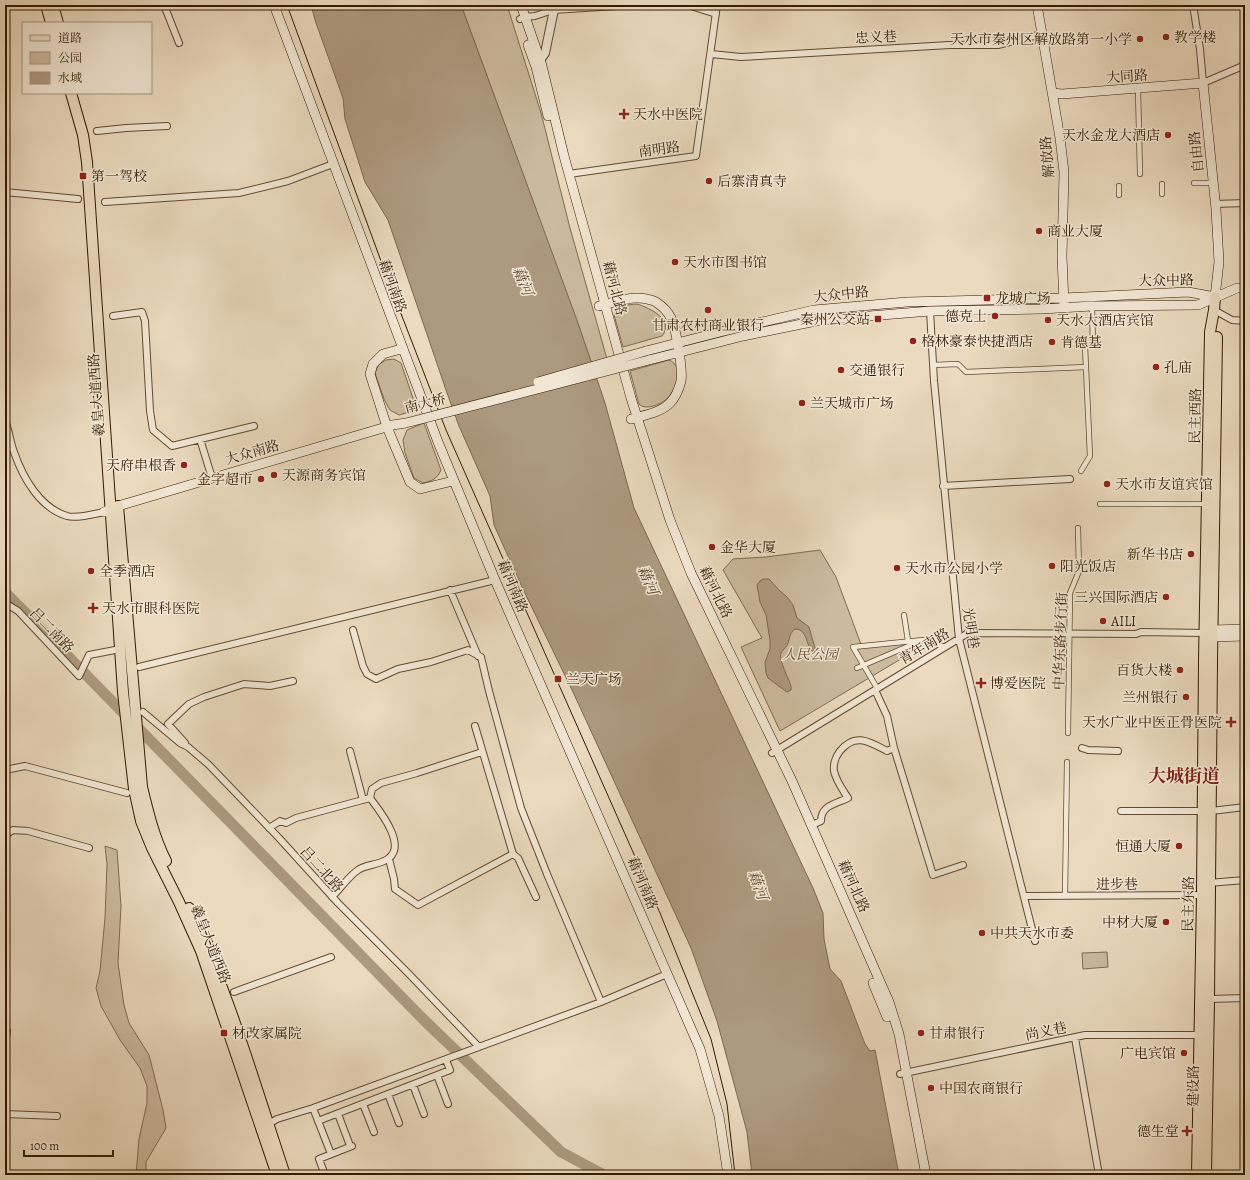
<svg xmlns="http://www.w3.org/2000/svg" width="1250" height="1180" viewBox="0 0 1250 1180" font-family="Alegreya,'Noto Serif SC',serif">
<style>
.green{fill:#ccba9f;stroke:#806a51}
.water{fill:#ad997f;stroke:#7d674d}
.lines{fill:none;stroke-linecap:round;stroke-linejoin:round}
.river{stroke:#ad997f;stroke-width:11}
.pedestrian-casing{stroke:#624b32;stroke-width:6}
.minor-casing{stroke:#624b32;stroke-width:8}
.tertiary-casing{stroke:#624b32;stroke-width:10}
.secondary-casing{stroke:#341b03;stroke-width:10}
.primary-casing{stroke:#341b03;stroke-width:12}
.pedestrian{stroke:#f2e7d5;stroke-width:4.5}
.minor{stroke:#f2e7d5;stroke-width:6}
.tertiary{stroke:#f2e7d5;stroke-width:8}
.secondary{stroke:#f2e7d5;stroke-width:9}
.primary{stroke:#ebdabf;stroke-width:10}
.tram{stroke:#341b03;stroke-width:1}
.secondary-bridge-casing{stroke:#341b03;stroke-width:10;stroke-linecap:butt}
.secondary-bridge{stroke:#f2e7d5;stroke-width:9}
.poi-dot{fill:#8f2418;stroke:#f2e7d5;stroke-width:1.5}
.labels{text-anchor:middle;stroke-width:3;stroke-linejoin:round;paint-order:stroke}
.street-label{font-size:14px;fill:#341b03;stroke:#f2e7d5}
.poi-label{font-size:14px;fill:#341b03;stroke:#f2e7d5;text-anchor:start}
.park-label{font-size:14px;font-style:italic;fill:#624b32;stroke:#f2e7d5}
.water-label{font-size:15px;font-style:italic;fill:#5e472e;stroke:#f2e7d5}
.district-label{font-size:18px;font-weight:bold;fill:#7a1f14;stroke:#f2e7d5}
</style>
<rect width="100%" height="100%" fill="#ebdabf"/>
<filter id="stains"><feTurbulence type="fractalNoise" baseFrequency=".005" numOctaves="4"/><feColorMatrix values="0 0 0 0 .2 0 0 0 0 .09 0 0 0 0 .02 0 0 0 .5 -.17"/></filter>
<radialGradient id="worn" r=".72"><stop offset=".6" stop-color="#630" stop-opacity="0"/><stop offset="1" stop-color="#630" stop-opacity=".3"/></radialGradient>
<path class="green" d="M461 5H507L541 113 570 228 607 359 592 364Z
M637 304C650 308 675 320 662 336L623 347 614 315C616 305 628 305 637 304Z
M394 359 401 363 417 410 399 415 390 410 384 399 375 373 379 364 386 360Z
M669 360C686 367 676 393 664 401 657 406 644 410 639 404L630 371Z
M424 423 441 470C437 479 432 481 423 483L414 478 405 453 403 440 407 430Z
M820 550 836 577 862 647 920 641 921 647 780 731 741 647 762 638 723 570 733 559 766 557Z
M105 846 117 850 121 906 118 963 124 1005 129 1023 149 1055 163 1110 166 1128 146 1162V1175H136L139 1139 147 1103V1086L140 1068 120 1040 101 1006 96 988 100 971 105 918 107 864Z
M1107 952 1108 967 1083 969 1082 953Z"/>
<path class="water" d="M311 5H461L578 323 605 403 634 508 813 888 823 913 824 939 830 969 841 981 865 1044 870 1051 875 1050 899 1175H752L747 1132 717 1021 691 948 573 692 522 587 494 525 490 496 459 426 446 390 388 220 365 182 345 119 343 98 316 23Z
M763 579H769L780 591 787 597 793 605 797 618 809 627 815 648 813 652C805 645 808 629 795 629 790 633 790 637 788 643 787 647 783 649 781 653 778 659 789 679 791 686V690L787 692 768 678 766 673 765 662 770 649V640L766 615 760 602 757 585 760 581Z"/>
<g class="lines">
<path class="river" d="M5 592 422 1018 561 1152 604 1175"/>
<defs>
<path id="pedestrian" d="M1138 89 1140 174
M1194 183H1213
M1162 194V184
M1119 195V186
M933 365 958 364 966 372 1086 367
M1081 471 1090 456 1085 346H1093L1092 306
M1100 504H1206
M904 615 908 641
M857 668 918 642
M877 688 853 647 923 640 945 647
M1068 733 1070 593 1079 571 1078 528
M1065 896 1067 762"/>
<path id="minor" d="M164 5 179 43
M688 5 716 14
M1193 5 1200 49 1203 83 1245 65
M520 19 525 17 535 16 553 10 633 5
M711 54 741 57 950 45H998L1042 34
M97 131 126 128 167 126
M569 174 696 156 717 5
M5 192 78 199
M105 202 239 193 288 181 333 164
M1215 204 1245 203
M1214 310 1232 320 1245 321
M930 311 934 381 959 639 1035 941
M113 316 142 312 145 321 150 411 153 430 172 446 254 426
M5 420C9 430 10 442 14 452 23 478 40 508 67 516 76 519 94 514 104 512
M200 439 212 478
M943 486 1070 479
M450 590 478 656
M5 603 18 611 79 676 89 655 115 650
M353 630 363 666 367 674 376 679 398 669 431 662 468 650 481 657 489 691 521 808 547 874 601 1002
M139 667 495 580
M875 690 887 716 894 748
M143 712 180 743 188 747 208 764 279 838 338 903 408 973 479 1047
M475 726 513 854 518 858 536 897
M185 743 168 724 189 704 204 697 244 684 270 686 293 681
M1082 748 1088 750 1118 751
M350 751 363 800
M772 753 968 633 1136 634 1141 632 1205 633
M5 770 25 766 127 793
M1121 811H1211L1245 807
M812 825 821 821C821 805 836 804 848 798 843 790 836 781 834 771 833 764 836 756 840 751 855 732 870 742 887 751L894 748 933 875 963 865
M269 828 280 821 286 823 296 818 370 798 372 789 381 783 417 773 482 752
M5 835 13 830 28 831 89 848
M389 859 394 879 395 889 418 905 513 854
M1208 883 1245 880
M1024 896 1204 895
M332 897C340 889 349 876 358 870 365 865 376 865 384 861 411 850 380 811 370 798
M234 992 331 957
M1209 999 1245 998
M1075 1038 1099 1175
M5 1045 7 1031
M900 1074 1085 1035H1198
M437 1075 448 1104
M413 1085 424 1114
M388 1094 399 1123
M363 1104 374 1132
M313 1108 331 1154
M5 1114 57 1116
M338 1114 349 1143
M318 1121 450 1070 446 1060
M267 1125 277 1119 313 1108 601 1002 667 974
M325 1175 319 1159 352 1146"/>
<path id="tertiary" d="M535 62 540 60 545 53 555 5"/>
<path id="secondary" d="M274 5 438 442 495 580 700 1049 719 1116 728 1175
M521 5 542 66 564 156 631 398 670 520 691 573 792 781 889 1002 899 1034 926 1175
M1037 5 1060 138 1064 172 1062 257 1064 303
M528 45 536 67 548 116
M1053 93 1062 94 1203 83 1216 209 1219 262 1215 297
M599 306C618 301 638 293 656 302 662 306 668 312 671 318 676 328 683 370 681 381 679 389 676 397 670 403 660 413 644 415 631 419
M401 349 383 354 373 364 370 374 387 427 410 482 420 489 453 481
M646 351 720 332 814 310 907 302 1064 298 1188 292 1215 297
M649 360 743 336 821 320 930 311 1042 309 1092 306 1198 305 1237 288H1245
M104 512 118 506 393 425
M1207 632 1213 630 1245 629
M1206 634 1213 637 1245 636
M873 983 887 1017"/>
<path id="primary" d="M46 5 51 23
M53 5 58 23
M71 93 83 135 87 162 123 692 134 789 141 821 152 848 179 902 201 951 277 1175
M118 506 142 787C148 812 154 837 166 861
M189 908C229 994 255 1085 285 1175
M1197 1175 1202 895 1204 661 1210 332 1214 310 1215 297
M1206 1175 1209 999 1212 661 1217 337"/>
</defs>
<use href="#pedestrian" class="pedestrian-casing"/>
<use href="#minor" class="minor-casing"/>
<use href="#tertiary" class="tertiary-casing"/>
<use href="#secondary" class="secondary-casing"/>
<use href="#primary" class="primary-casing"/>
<use href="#pedestrian" class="pedestrian"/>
<use href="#minor" class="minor"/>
<use href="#tertiary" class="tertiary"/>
<use href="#secondary" class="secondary"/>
<use href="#primary" class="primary"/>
<path class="tram" d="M287 5 388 280 446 430 660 913 711 1039 727 1104 735 1175"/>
<defs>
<path id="secondary-bridge" d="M538 382 646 351
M393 425 406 423 649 360"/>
</defs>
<use href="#secondary-bridge" class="secondary-bridge-casing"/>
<use href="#secondary-bridge" class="secondary-bridge"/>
</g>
<g class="poi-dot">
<circle cx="1166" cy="37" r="4"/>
<circle cx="1140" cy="39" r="4"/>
<path d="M622 108h4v4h4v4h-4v4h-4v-4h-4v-4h4z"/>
<circle cx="1168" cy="135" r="4"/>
<rect x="79" y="172" width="8" height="8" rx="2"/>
<circle cx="709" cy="181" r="4"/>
<circle cx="1039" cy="231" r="4"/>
<circle cx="675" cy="262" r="4"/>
<rect x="983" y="294" width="8" height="8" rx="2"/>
<circle cx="708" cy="310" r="4"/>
<circle cx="995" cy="316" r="4"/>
<rect x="874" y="315" width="8" height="8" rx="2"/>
<circle cx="1048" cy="320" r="4"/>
<circle cx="913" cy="341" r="4"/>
<circle cx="1052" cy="342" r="4"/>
<circle cx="1156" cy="367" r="4"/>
<circle cx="841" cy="370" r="4"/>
<circle cx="802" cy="403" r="4"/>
<circle cx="184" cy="465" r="4"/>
<circle cx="274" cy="475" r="4"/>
<circle cx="261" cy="479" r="4"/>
<circle cx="1107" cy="484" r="4"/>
<circle cx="712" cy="547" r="4"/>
<circle cx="1191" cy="554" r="4"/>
<circle cx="1052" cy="566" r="4"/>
<circle cx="897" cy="568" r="4"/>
<circle cx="91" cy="571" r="4"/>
<circle cx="1166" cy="597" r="4"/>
<path d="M91 602h4v4h4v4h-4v4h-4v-4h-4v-4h4z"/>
<circle cx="1103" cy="621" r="4"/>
<circle cx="1180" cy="670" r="4"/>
<rect x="554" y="675" width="8" height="8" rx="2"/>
<path d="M979 677h4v4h4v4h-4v4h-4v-4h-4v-4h4z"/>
<circle cx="1186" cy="697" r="4"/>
<path d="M1229 716h4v4h4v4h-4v4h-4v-4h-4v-4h4z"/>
<circle cx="1179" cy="846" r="4"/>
<circle cx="1166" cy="922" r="4"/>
<circle cx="982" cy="933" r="4"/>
<rect x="220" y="1029" width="8" height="8" rx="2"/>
<circle cx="921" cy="1033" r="4"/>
<circle cx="1184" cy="1053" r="4"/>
<circle cx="931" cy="1088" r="4"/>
<path d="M1185 1125h4v4h4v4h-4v4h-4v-4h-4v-4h4z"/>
</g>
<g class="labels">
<g class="street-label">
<text transform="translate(876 37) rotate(-3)" y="5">忠义巷</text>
<text transform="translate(1127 76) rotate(-4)" y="5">大同路</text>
<text transform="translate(659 149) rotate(-8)" y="5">南明路</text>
<text transform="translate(1196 152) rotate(-96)" y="5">自由路</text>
<text transform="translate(1047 157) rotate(-95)" y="5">解放路</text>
<text transform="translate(1166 280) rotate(-1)" y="5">大众中路</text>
<text transform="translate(393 286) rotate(70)" y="5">藉河南路</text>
<text transform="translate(615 288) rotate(75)" y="5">藉河北路</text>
<text transform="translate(841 294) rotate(-6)" y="5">大众中路</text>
<text transform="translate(96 395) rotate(-94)" y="5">羲皇大道西路</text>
<text transform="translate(425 403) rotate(-14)" y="5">南大桥</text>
<text transform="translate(1195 416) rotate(-89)" y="5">民主西路</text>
<text transform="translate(252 452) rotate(-16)" y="5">大众南路</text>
<text transform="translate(513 586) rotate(67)" y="5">藉河南路</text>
<text transform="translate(716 592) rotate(64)" y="5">藉河北路</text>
<text transform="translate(971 628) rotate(81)" y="5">光明巷</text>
<text transform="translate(52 630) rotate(46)" y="5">吕二南路</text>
<text transform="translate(1060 641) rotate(-88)" y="5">中华东路步行街</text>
<text transform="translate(924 646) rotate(-31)" y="5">青年南路</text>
<text transform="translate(322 869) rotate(48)" y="5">吕二北路</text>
<text transform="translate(643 883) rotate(67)" y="5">藉河南路</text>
<text transform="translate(1117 884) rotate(-1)" y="5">进步巷</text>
<text transform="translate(854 886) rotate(66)" y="5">藉河北路</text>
<text transform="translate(1188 904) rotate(-89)" y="5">民主东路</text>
<text transform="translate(211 944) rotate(68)" y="5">羲皇大道西路</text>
<text transform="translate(1046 1031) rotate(-11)" y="5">尚义巷</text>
<text transform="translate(1193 1086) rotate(-89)" y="5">建设路</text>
</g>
<g class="poi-label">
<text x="1174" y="42">教学楼</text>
<text x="1132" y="44" text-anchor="end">天水市秦州区解放路第一小学</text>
<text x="633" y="119">天水中医院</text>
<text x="1160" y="140" text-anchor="end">天水金龙大酒店</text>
<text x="91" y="181">第一驾校</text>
<text x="717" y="186">后寨清真寺</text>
<text x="1047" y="236">商业大厦</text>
<text x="683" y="267">天水市图书馆</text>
<text x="995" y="303">龙城广场</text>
<text x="987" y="321" text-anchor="end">德克士</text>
<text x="870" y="324" text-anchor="end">秦州公交站</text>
<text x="1056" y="325">天水大酒店宾馆</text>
<text x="708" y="330" text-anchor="middle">甘肃农村商业银行</text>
<text x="921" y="346">格林豪泰快捷酒店</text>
<text x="1060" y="347">肯德基</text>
<text x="1164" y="372">孔庙</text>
<text x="849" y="375">交通银行</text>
<text x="810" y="408">兰天城市广场</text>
<text x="176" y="470" text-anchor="end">天府串根香</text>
<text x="282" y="480">天源商务宾馆</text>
<text x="253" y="484" text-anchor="end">金字超市</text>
<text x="1115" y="489">天水市友谊宾馆</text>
<text x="720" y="552">金华大厦</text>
<text x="1183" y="559" text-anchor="end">新华书店</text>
<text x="1060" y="571">阳光饭店</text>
<text x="905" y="573">天水市公园小学</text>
<text x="99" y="576">全季酒店</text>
<text x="1158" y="602" text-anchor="end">三兴国际酒店</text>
<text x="102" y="613">天水市眼科医院</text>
<text x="1111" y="626">AILI</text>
<text x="1172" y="675" text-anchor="end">百货大楼</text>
<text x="566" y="684">兰天广场</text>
<text x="990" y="688">博爱医院</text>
<text x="1178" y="702" text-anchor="end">兰州银行</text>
<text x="1222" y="727" text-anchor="end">天水广业中医正骨医院</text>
<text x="1171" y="851" text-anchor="end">恒通大厦</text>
<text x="1158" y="927" text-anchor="end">中材大厦</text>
<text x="990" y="938">中共天水市委</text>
<text x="232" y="1038">材改家属院</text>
<text x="929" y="1038">甘肃银行</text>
<text x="1176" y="1058" text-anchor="end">广电宾馆</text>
<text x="939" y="1093">中国农商银行</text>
<text x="1179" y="1136" text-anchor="end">德生堂</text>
</g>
<g class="park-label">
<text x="810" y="659">人民公园</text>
</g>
<g class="water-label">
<text transform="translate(523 281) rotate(68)" y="5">藉河</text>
<text transform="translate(648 580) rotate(67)" y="5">藉河</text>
<text transform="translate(758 885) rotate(70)" y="5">藉河</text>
</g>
<g class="district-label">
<text x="1184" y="782">大城街道</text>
</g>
</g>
<rect width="1250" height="1180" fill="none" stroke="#ebdabf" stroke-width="20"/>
<rect x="6" y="6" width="1238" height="1168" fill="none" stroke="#341b03" stroke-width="2"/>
<rect x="10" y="10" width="1230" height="1160" fill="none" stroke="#341b03"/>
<rect x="22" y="22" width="130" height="72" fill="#f2e7d5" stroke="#a69581"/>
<rect x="30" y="35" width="20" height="6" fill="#ebdabf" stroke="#a69581"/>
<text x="58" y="42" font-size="12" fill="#341b03">道路</text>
<rect x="30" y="52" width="20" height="12" fill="#ccba9f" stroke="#a69581"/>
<text x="58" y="62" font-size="12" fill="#341b03">公园</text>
<rect x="30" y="72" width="20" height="12" fill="#ad997f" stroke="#a69581"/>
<text x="58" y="82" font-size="12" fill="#341b03">水域</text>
<path d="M24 1150v6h89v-6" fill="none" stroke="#341b03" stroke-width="2"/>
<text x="30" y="1150" font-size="12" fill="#341b03" stroke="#f2e7d5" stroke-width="3" paint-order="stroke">100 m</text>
<rect width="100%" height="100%" filter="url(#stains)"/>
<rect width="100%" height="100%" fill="url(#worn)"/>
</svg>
